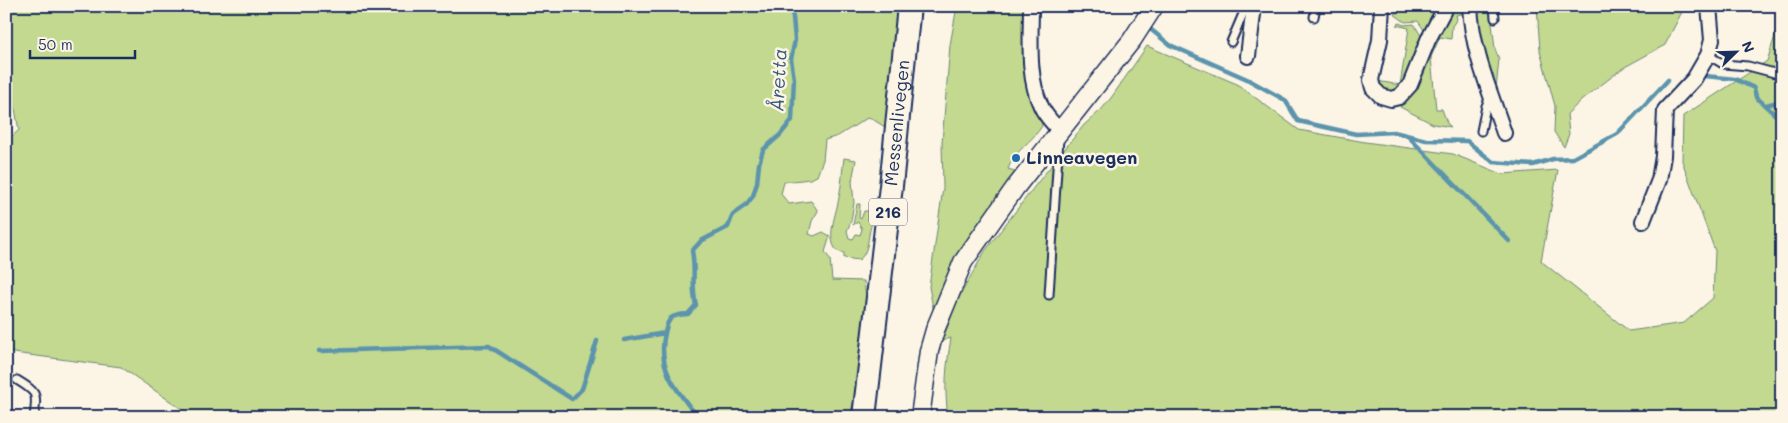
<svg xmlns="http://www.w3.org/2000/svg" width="1788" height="423" viewBox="0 0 1788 423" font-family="Mali,sans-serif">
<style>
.green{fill:#c2d98f;stroke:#6e8476}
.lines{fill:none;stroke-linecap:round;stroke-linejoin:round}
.stream{stroke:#5c94ad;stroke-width:4.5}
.service-casing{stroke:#1b2f5e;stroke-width:11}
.minor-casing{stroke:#1b2f5e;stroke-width:18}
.tertiary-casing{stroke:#1b2f5e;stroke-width:21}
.primary-casing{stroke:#1b2f5e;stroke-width:26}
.service{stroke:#fcf5e5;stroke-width:7}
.minor{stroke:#fcf5e5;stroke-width:14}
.tertiary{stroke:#fcf5e5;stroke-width:18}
.primary{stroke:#fcf5e5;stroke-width:22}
.poi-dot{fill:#1f6fb2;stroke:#fcf5e5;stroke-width:2}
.labels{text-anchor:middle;stroke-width:5;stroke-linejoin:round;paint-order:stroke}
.shield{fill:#fcf5e5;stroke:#5e6a86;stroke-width:1}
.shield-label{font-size:16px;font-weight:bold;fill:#1b2f5e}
.street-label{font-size:18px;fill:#1b2f5e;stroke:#fcf5e5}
.poi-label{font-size:18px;font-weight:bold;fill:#1b2f5e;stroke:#fcf5e5;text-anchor:start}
.water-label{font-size:19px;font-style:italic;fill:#36597f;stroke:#fcf5e5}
</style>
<rect width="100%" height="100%" fill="#fcf5e5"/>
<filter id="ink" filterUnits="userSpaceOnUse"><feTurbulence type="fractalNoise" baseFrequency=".02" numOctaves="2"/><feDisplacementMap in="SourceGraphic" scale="10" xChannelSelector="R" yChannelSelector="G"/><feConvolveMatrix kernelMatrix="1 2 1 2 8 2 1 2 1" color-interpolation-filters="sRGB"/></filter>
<g filter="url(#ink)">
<path class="green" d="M6 6H900L888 120 885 127 869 117 838 136 825 140 823 160 817 176 810 179 784 182 781 194 789 204 811 201 818 211 812 221 809 234 814 236 823 232 830 236 825 252 830 259 832 280 864 281 868 314 857 398 853 403 850 417H193L121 367 6 352V142L19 130 14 104 6 85Z
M957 6H1026L1042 126C1032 142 1014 151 1008 169L1015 171 1002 197 958 254 941 289 934 313 929 287 943 188 942 142 950 45Z
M1408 6H1442L1426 33 1418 21 1405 22 1394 14 1407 8Z
M1456 6 1462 7 1465 13 1456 15 1457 19 1452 26 1451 39 1440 37 1431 57 1436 109H1442L1447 123 1451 127 1433 124 1400 107C1404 103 1410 98 1414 93 1431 70 1430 25 1456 6Z
M1479 6H1490L1495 49 1499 59 1496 90C1487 62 1476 36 1479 6Z
M1537 6H1685L1665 45 1623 68 1582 100 1567 114 1569 134 1564 147 1554 132 1555 106 1540 51Z
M1782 14V417H948C944 386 946 368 951 338L942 341 958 299 985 251 1038 182 1084 125 1101 110 1111 98 1147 46 1237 84 1299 130 1365 142 1453 154 1502 174 1558 170 1541 261 1629 331 1684 323 1713 298 1715 251 1682 161 1683 116 1767 61Z
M1399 23 1404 25 1414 24 1423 39 1410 77 1395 91 1384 93 1377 81 1400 85 1409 28 1396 25Z
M844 158 856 160 852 181 854 203 851 221 847 231 849 238 853 239 856 234 860 235 862 229 858 222 853 225 857 204H860L859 218 861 219 864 211H871L874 206H879L881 211C863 226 874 247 859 260L844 258V253L837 251C825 237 837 213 839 197 842 184 842 171 844 158Z"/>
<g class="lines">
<path class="stream" d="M1149 28 1170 45 1247 79 1285 100 1298 121 1356 134 1394 132 1426 140 1467 141 1493 162 1533 165 1553 159 1573 158 1617 134 1668 80
M1705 76 1735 79 1754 88 1756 97 1782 121
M1766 105 1782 101
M1408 136 1509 241
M624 340 665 333
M319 351 489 346 572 399 582 389 597 341
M692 417 693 411C674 387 657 366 665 333 668 317 671 315 688 314L696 305C691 287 696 270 692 251L701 241 728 227 733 214 746 205 753 196 757 183 759 164 763 150 780 135 792 120 794 79 791 59 795 40 793 17 790 6"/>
<defs>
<path id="service" d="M1494 6 1495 18
M1314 17 1316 6
M1231 42 1245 9 1248 6
M1708 55 1723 64 1748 66 1782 75
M1481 131 1486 106 1490 97
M1049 295 1059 138
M17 380C38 393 37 393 34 417"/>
<path id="minor" d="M1031 6C1031 38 1027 77 1041 106 1045 116 1053 123 1060 131
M1382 6 1380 40 1371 80 1373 88 1381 96 1391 99 1399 97 1410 85 1428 40 1446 6
M1470 6C1472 51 1490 91 1504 133
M1248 56 1254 6
M1643 221 1659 180 1663 156 1665 110 1694 79 1708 55 1712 40 1709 6"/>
<path id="tertiary" d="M920 417 929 351 935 330 963 262 1015 188 1132 40 1154 6"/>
<g id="primary">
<path id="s1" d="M864 417 891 186 909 6"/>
</g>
</defs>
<use href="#service" class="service-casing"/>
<use href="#minor" class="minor-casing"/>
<use href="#tertiary" class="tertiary-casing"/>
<use href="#primary" class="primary-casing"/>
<use href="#service" class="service"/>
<use href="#minor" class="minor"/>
<use href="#tertiary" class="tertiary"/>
<use href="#primary" class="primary"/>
</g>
</g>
<circle class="poi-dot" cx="1016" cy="158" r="5"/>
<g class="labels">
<rect class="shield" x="869" y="198.5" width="38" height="27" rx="4"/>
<g class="shield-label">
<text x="888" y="218">216</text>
</g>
<g class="street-label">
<text dy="6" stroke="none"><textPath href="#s1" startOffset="296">Messenlivegen</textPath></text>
</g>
<g class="poi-label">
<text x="1026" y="164">Linneavegen</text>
</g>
<g class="water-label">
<text transform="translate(778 80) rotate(-87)" y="7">Åretta</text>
</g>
</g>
<rect width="1788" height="423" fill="none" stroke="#fcf5e5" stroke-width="25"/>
<rect x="12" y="12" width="1763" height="398" fill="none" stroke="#1b2f5e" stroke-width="2" filter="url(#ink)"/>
<g transform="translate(1736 52) rotate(67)" stroke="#fcf5e5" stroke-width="4" paint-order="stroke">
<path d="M0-4L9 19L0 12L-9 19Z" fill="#1b2f5e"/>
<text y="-8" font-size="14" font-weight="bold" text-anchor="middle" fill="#1b2f5e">N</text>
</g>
<path d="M30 50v8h105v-8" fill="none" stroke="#1b2f5e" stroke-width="2.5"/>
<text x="38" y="50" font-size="15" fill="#1b2f5e" stroke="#fcf5e5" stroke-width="4" paint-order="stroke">50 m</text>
</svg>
